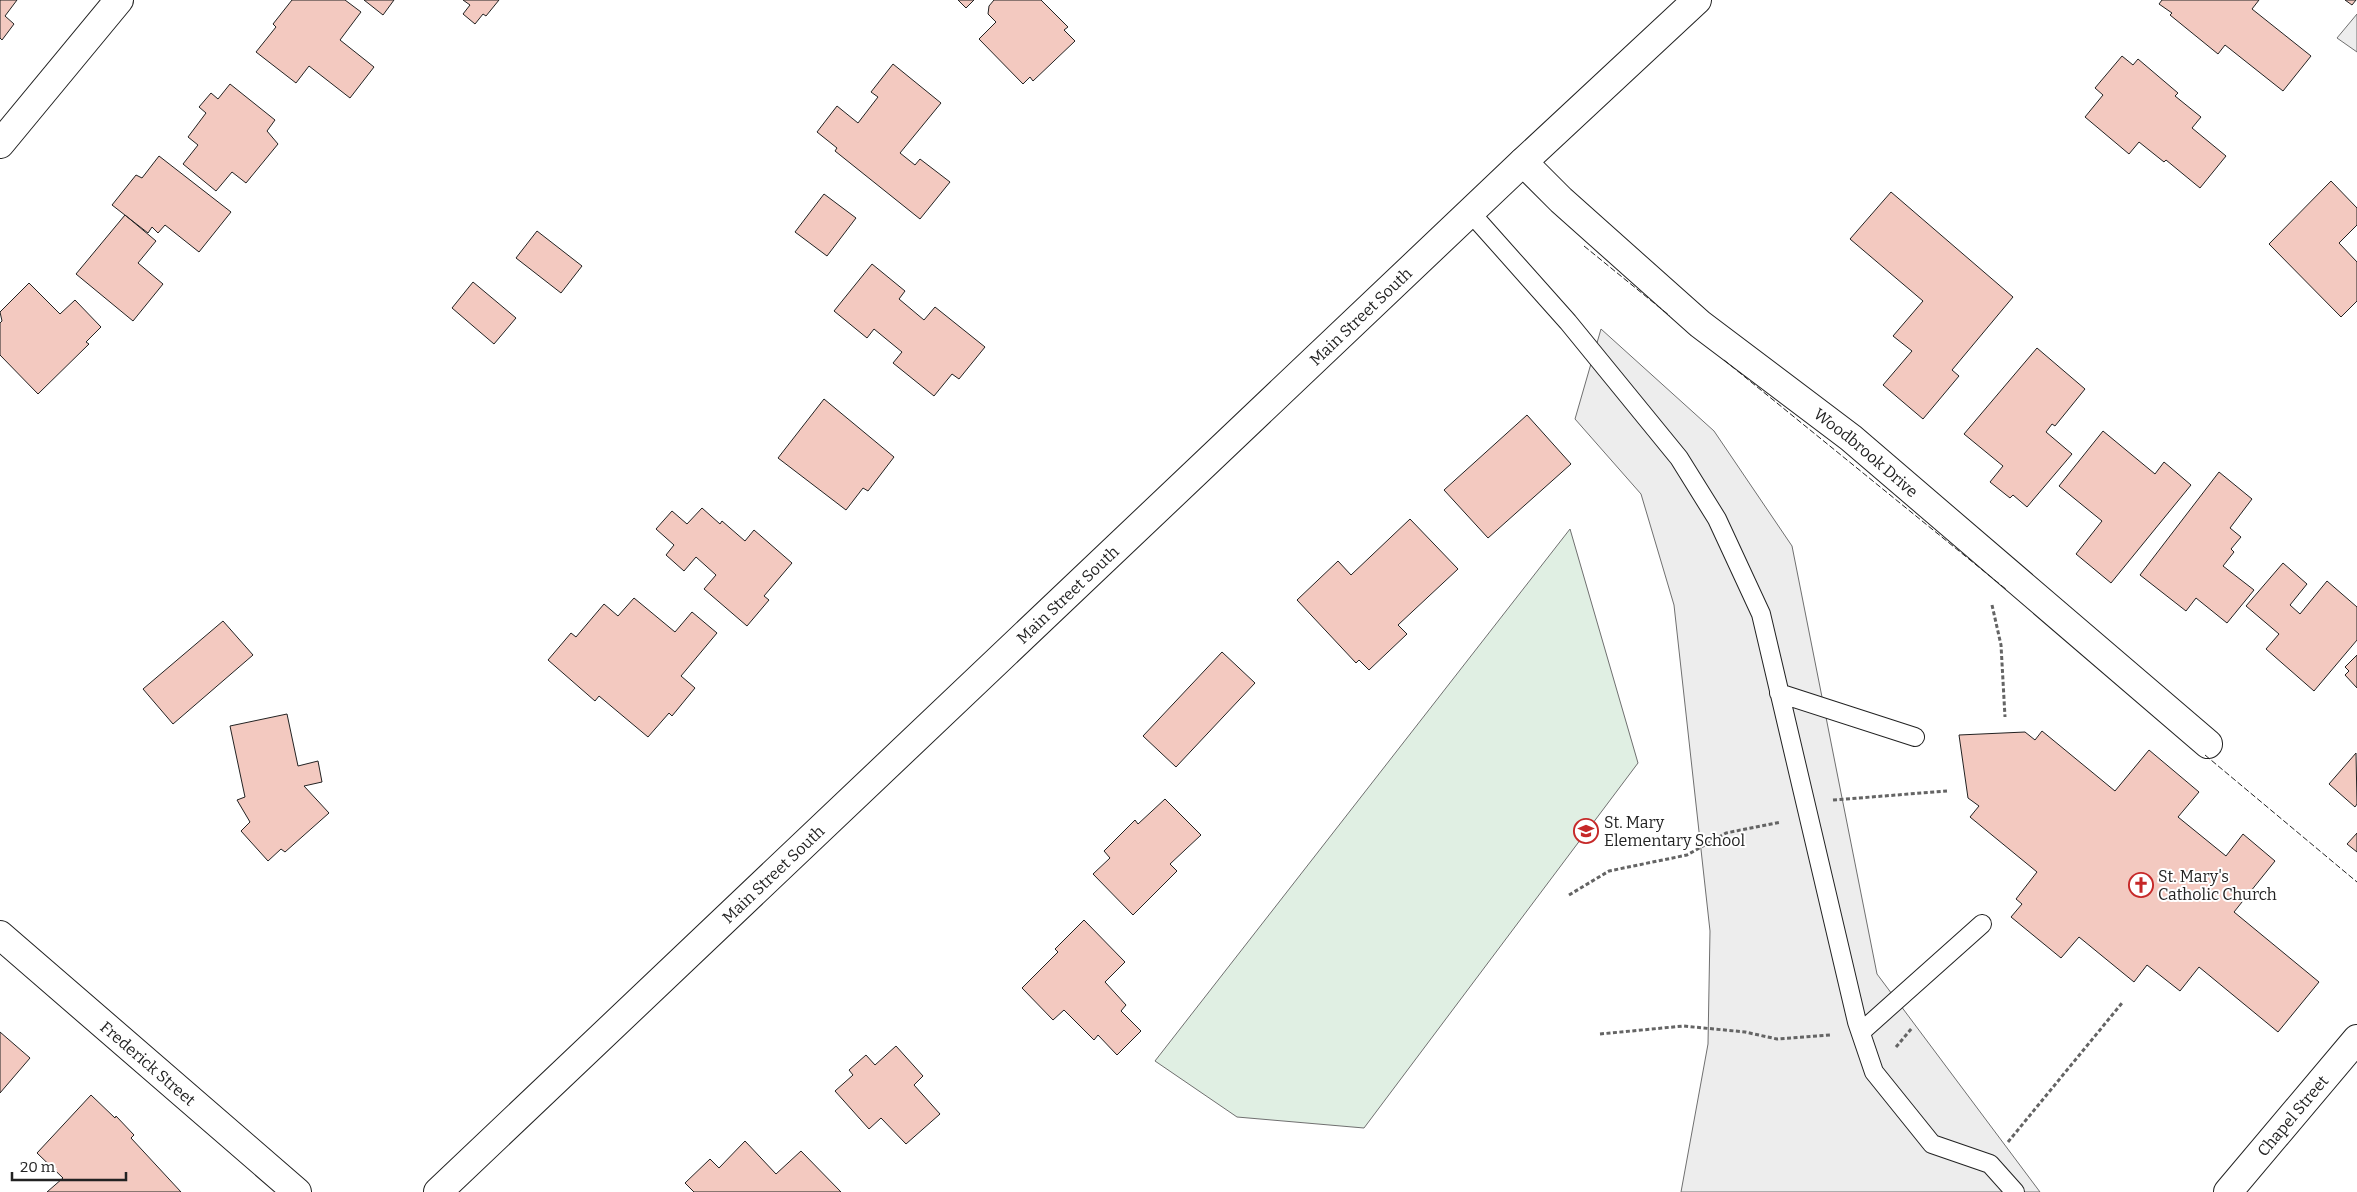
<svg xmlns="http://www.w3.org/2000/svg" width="2357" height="1192" viewBox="0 0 2357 1192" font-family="Bitter,serif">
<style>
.green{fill:#e0efe3;stroke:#6f6f6f}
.parking{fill:#ededed;stroke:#6f6f6f}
.building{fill:#f3c9c0;stroke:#222}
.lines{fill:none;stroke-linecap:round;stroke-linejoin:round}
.lane-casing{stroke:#222;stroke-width:20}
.street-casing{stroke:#222;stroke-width:30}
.primary-casing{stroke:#222;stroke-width:30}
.path{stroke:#646464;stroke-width:3;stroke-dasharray:4 2.5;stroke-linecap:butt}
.lane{stroke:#fff;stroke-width:18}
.street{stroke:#fff;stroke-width:28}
.primary{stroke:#fff;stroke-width:28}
.fence{stroke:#222;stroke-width:1;stroke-dasharray:6 2.5;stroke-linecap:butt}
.labels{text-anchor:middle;stroke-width:4;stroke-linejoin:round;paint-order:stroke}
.street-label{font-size:16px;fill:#222;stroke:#fff}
.poi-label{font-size:16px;fill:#222;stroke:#fff;text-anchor:start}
</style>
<rect width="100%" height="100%" fill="#fff"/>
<path class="green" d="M1570 529 1638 763 1364 1128 1237 1117 1155 1061Z"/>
<path class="parking" d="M2357 14V52L2337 38Z
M1601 329 1714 431 1792 546 1877 974 2040 1192H1681L1708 1044 1710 931 1674 605 1641 494 1575 419Z"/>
<path class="building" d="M0 0H17L5 16 14 24 2 40 0 38Z
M292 0H345L361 12 340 40 374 67 350 98 309 66 296 83 256 52 276 27 273 24Z
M364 0H394L383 15Z
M463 0H499L486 16 483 14 475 24 463 14 470 5Z
M958 0H974L966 8Z
M994 0H1041L1068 27 1064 30 1075 41 1033 81 1030 77 1023 84 979 39 996 22 988 14 989 6Z
M2162 0H2259L2252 9 2311 56 2283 91 2225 45 2218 54 2170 15 2172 13 2159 4Z
M2345 0H2356L2352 5Z
M2122 56 2133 65 2138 59 2178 93 2175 96 2201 117 2192 128 2226 156 2200 188 2166 160 2164 162 2139 142 2129 154 2085 117 2103 95 2095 88Z
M893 64 941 103 900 153 915 165 920 159 950 182 920 219 835 151 837 148 817 132 837 106 858 123 878 97 871 92Z
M230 84 275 120 267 131 278 144 246 183 232 172 216 191 183 164 198 145 188 137 206 113 199 107 211 93 218 99Z
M159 156 231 212 199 252 165 225 158 233 152 227 148 233 112 205 136 175 142 178Z
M2331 181 2357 208V225L2339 243 2357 262V301L2341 317 2269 244Z
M1891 192 2013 297 1952 370 1959 376 1923 419 1883 385 1912 351 1893 336 1923 301 1850 239Z
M824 194 856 218 827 256 795 232Z
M125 215 156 241 138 263 163 284 133 321 76 274Z
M537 231 582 266 561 293 516 258Z
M872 264 905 291 899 299 924 320 935 307 985 347 959 379 952 374 934 396 893 363 902 352 874 329 867 338 834 311Z
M473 282 516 318 494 344 452 308Z
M29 283 60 314 75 300 101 327 86 342 89 344 38 394 0 355V323L2 321 0 312Z
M2037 348 2085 389 2055 426 2052 424 2046 432 2072 454 2027 507 2013 495 2010 498 1990 482 2003 466 1964 434Z
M824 399 894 457 868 491 863 488 846 510 778 458Z
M1527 415 1571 464 1488 538 1444 490Z
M2103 431 2155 474 2164 462 2191 485 2111 583 2076 554 2102 521 2059 486Z
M2219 472 2252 499 2230 528 2241 537 2231 549 2234 552 2223 566 2254 590 2227 623 2196 598 2186 611 2140 575Z
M702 508 720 524 722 521 745 541 754 530 792 563 764 596 769 600 747 626 704 589 716 575 696 557 684 571 666 555 674 545 656 529 672 511 687 524Z
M1410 519 1458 569 1398 625 1407 634 1369 670 1359 660 1356 663 1297 600 1338 561 1351 575Z
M2283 563 2307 584 2290 605 2300 614 2327 581 2357 607V640L2314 691 2266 649 2279 634 2246 606Z
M634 598 675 632 692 612 717 633 681 676 695 688 672 716 669 713 648 737 599 696 595 701 548 660 571 633 576 637 604 604 618 616Z
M223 621 253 655 173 724 143 689Z
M1222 652 1255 683 1176 767 1143 736Z
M2357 655V688L2345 675 2349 671 2345 667Z
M287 714 298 766 318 761 322 782 304 786 329 813 285 852 281 849 268 861 241 831 250 822 237 800 245 797 230 726Z
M2042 731 2115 791 2149 750 2199 792 2178 817 2226 856 2243 834 2275 861 2234 912 2319 982 2278 1032 2199 967 2180 991 2147 965 2134 982 2079 937 2061 958 2011 917 2022 904 2016 899 2037 872 1970 817 1979 806 1968 798 1959 735 2025 732 2035 740Z
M2356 753 2357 804 2355 807 2329 784Z
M1165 799 1201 835 1170 864 1177 871 1133 915 1093 874 1110 858 1104 851 1135 820 1138 824Z
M2357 833V852L2347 844Z
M1084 920 1125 962 1105 982 1126 1005 1121 1011 1141 1031 1117 1055 1098 1035 1094 1040 1064 1010 1053 1020 1022 988 1058 952 1055 949Z
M0 1032 30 1058 0 1093Z
M896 1046 923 1076 914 1085 940 1114 906 1144 881 1118 869 1129 835 1091 853 1075 849 1070 866 1055 875 1065Z
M91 1095 115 1118 116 1116 134 1135 131 1138 181 1192H47L63 1178 37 1153Z
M745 1141 776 1174 801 1151 841 1192H694L685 1183 710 1159 719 1168Z"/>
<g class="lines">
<defs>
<path id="lane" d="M1470 212 1568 322 1679 458 1717 519 1761 614 1857 1022 1874 1072 1932 1144 1990 1164 2015 1192
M1779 693 1915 737
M1861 1032 1982 924"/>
<g id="street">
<path d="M0 144 119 0"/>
<path id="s1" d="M1523 162 1561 200 1700 324 1851 438 2208 744"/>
<path id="s2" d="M0 935 297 1192"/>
<path id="s3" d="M2228 1192 2357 1039"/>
</g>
<g id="primary">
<path id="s4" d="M438 1192 1523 162 1697 0"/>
</g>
</defs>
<use href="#lane" class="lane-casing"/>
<use href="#street" class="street-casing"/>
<use href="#primary" class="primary-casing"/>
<path class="path" d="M1992 605 2001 645 2005 717
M1833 800 1947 791
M1569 895 1609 871 1687 855 1726 833 1781 822
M1600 1034 1683 1026 1745 1032 1777 1039 1830 1035
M1896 1047 1912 1028
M2008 1142 2122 1003"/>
<use href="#lane" class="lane"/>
<use href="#street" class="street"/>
<use href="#primary" class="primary"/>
<path class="fence" d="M1584 246 1670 316
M1724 360 2007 590
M2205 755 2357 882"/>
</g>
<defs>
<symbol id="school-ring" viewBox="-11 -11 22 22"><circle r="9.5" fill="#fff" stroke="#c62828" stroke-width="1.5"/><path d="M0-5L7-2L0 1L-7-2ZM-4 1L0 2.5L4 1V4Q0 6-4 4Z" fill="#c62828"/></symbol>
<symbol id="church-ring" viewBox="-11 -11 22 22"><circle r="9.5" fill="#fff" stroke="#c62828" stroke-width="1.5"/><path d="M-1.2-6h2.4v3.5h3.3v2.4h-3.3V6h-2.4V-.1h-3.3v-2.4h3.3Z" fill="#c62828"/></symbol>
</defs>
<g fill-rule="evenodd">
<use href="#school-ring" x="1572" y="817" width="28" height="28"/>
<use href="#church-ring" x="2127" y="871" width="28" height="28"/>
</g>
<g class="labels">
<g class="street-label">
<text dy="6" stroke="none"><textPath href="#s4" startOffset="1272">Main Street South</textPath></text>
<text dy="6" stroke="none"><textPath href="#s1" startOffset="450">Woodbrook Drive</textPath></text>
<text dy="6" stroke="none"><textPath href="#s4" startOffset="868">Main Street South</textPath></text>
<text dy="6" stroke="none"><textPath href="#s4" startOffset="462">Main Street South</textPath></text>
<text dy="6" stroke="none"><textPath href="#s2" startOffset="196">Frederick Street</textPath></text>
<text dy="6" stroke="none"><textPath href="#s3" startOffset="100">Chapel Street</textPath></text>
</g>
<g class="poi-label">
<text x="1604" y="828">St. Mary<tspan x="1604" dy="18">Elementary School</tspan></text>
<text x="2158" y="882">St. Mary's<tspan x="2158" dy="18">Catholic Church</tspan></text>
</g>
</g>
<path d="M12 1172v8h114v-8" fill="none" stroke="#222222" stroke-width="2.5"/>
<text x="20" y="1172" font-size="15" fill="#222222" stroke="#ffffff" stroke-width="4" paint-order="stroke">20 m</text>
</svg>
